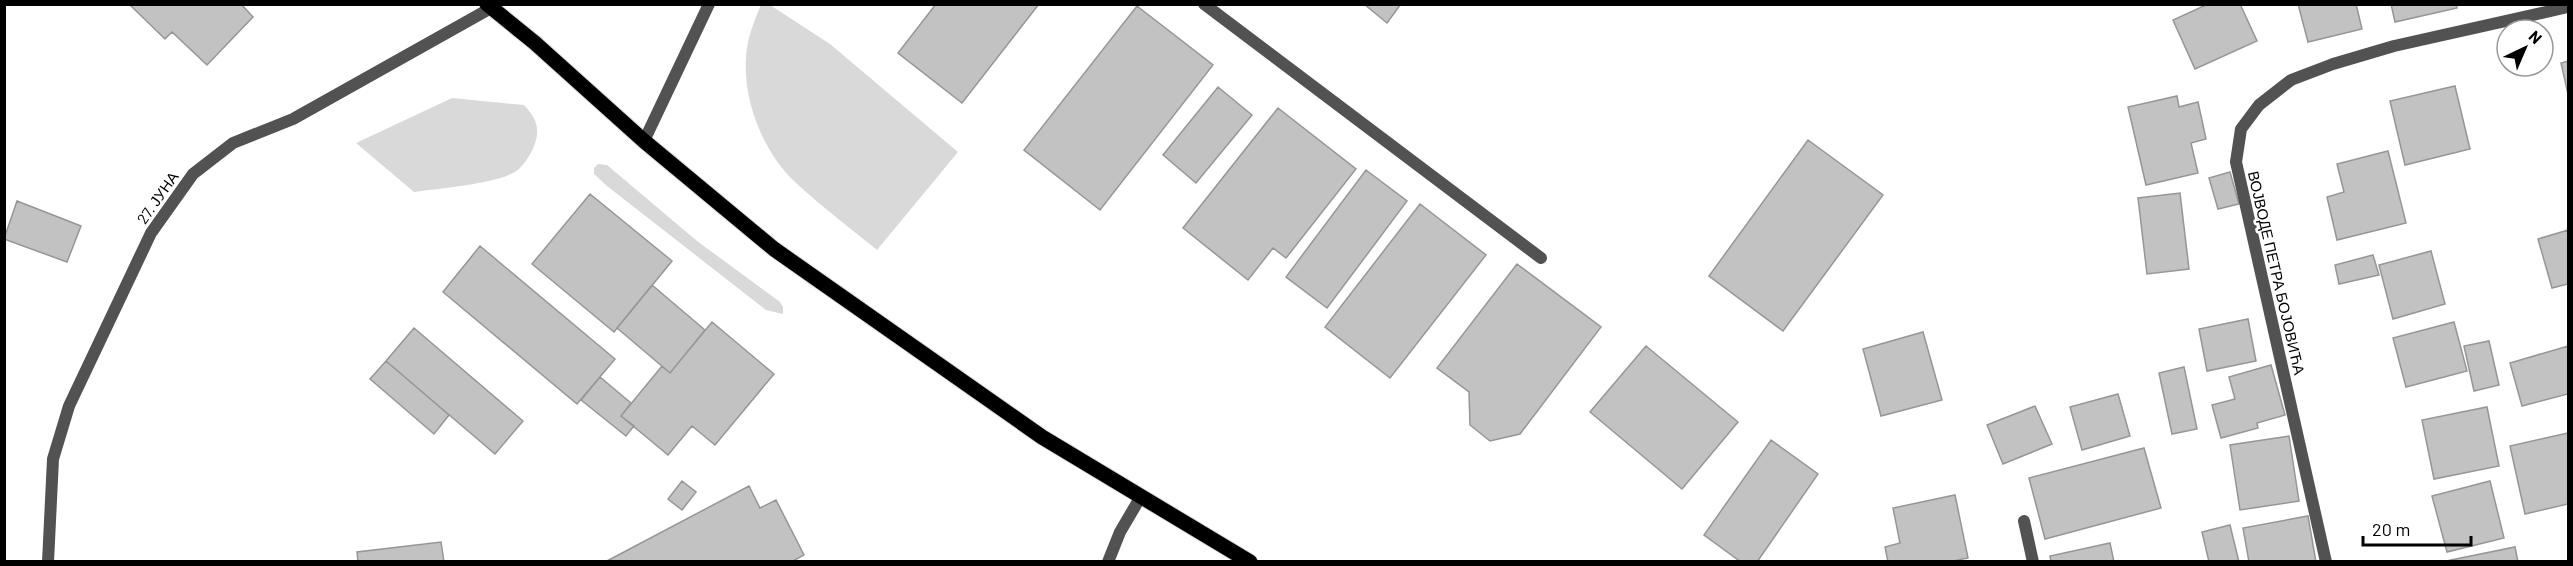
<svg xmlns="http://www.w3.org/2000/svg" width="2573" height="566" viewBox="0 0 2573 566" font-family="Barlow,sans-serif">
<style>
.green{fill:#d9d9d9}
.building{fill:#c2c2c2;stroke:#969696;stroke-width:1.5}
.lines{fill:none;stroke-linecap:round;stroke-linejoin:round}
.primary-casing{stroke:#dbdbdb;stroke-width:17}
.lane{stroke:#525252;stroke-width:12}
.street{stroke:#525252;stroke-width:12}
.primary{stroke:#000;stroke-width:15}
.labels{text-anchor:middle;stroke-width:5;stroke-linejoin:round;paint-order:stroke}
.street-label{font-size:15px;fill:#000;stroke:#fff}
</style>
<rect width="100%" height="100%" fill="#fff"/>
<path class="green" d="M761 5H770L830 44 958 152 877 250C850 228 821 206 795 182 763 152 743 101 746 57 747 39 754 21 761 5Z
M452 98 524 105C536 118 541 128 534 146 531 154 525 163 519 169 502 184 438 188 414 192L356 143Z
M598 164 607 165 697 241 780 302 783 307V314L766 310 607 186 594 174V168Z"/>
<path class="building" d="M129 4H241L253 17 207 65 172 32 165 39Z
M936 4H1039L962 103 898 53Z
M1364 4H1401L1387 23Z
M2208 4H2240L2257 41 2195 69 2173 20Z
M2298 4H2356L2362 29 2308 42Z
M2391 4H2456L2457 8 2395 22Z
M1137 6 1213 65 1100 210 1024 150Z
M2568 61V94L2561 63Z
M2455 86 2470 149 2405 165 2390 101Z
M1218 87 1252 115 1196 183 1163 155Z
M2177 96 2179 107 2198 102 2206 139 2191 143 2198 173 2146 185 2128 107Z
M1278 108 1356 169 1286 258 1273 248 1248 280 1183 228Z
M1808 140 1883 195 1783 331 1709 276Z
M2388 151 2406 223 2337 240 2327 197 2344 192 2337 164Z
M1366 170 1407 201 1327 308 1286 277Z
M2230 172 2239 204 2218 209 2209 178Z
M2180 193 2189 269 2147 274 2138 198Z
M590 194 672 261 614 332 532 264Z
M17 201 81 226 67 262 4 239Z
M1420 204 1486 255 1390 378 1325 327Z
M2568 230V284L2552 288 2538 239Z
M480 246 615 359 577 404 443 292Z
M2431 251 2445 304 2393 319 2379 265Z
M2373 255 2379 275 2339 284 2335 265Z
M1517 264 1601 327 1520 434 1490 441 1470 425 1469 392 1437 368Z
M652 285 705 330 670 373 617 328Z
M2248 319 2256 361 2207 371 2199 329Z
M712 322 774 374 715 445 692 426 668 455 621 416 662 366 670 373Z
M2454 322 2467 371 2406 387 2393 338Z
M414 328 523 421 495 454 386 361Z
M1923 332 1942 400 1881 416 1863 349Z
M2489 341 2499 385 2474 391 2464 346Z
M1646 346 1738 422 1682 489 1590 412Z
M2568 346V394L2522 406 2510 363Z
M386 361 449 415 434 434 370 379Z
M2271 365 2285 415 2257 423 2258 428 2221 438 2212 405 2235 399 2229 377Z
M2184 367 2197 429 2172 434 2159 373Z
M600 377 631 403 621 416 634 426 626 436 581 400Z
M2118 394 2130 436 2082 450 2070 407Z
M2035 406 2052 444 2003 464 1987 425Z
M2487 407 2499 466 2434 479 2422 420Z
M2568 433V504L2525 514 2510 446Z
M2289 436 2299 501 2240 510 2230 445Z
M1771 440 1818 474 1757 562H1741L1704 535Z
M2144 448 2161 508 2045 539 2029 478Z
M682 481 696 492 682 510 668 499Z
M2490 481 2504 538 2447 552 2432 496Z
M749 486 760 508 776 500 804 555 791 562H605Z
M1955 495 1968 558 1948 562H1888L1885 547 1900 543 1893 508Z
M2308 516 2316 562H2249L2243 528Z
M2230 525 2239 562H2209L2202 532Z
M441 542 444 562H358L357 552Z
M2110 543 2114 562H2051L2050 556Z
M2515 547 2518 562 2446 561Z"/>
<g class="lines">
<defs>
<path id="primary" d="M487 4 535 43 644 141 774 249 1042 437 1250 562"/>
</defs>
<use href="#primary" class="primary-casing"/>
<path class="lane" d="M1204 4 1541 258
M644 141 709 4
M1108 562 1120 532 1140 498"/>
<path class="street" d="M2024 521 2033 562
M48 562 53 459 69 406 151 233 193 174 233 143 293 119 491 8
M2326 562 2236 162 2241 129 2259 105 2291 80 2333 64 2394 46 2568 7"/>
<use href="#primary" class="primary"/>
</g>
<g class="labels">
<g class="street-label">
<text transform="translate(158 198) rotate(-55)" y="5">27. ЈУНА</text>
<text transform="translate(2276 273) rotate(77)" y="5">ВОЈВОДЕ ПЕТРА БОЈОВИЋА</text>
</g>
</g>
<rect width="2573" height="566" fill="none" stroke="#000000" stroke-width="12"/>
<g transform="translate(2525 48) rotate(44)"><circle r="28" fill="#ffffff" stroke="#999999" stroke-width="1.5"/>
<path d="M0-4.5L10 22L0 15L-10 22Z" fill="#000000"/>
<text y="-9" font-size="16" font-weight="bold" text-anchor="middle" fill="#000000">N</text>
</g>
<path d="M2363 536v9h108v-9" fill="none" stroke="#000000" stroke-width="3"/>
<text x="2372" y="536" font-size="18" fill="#000000" stroke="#ffffff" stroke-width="4.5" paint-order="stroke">20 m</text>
</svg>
